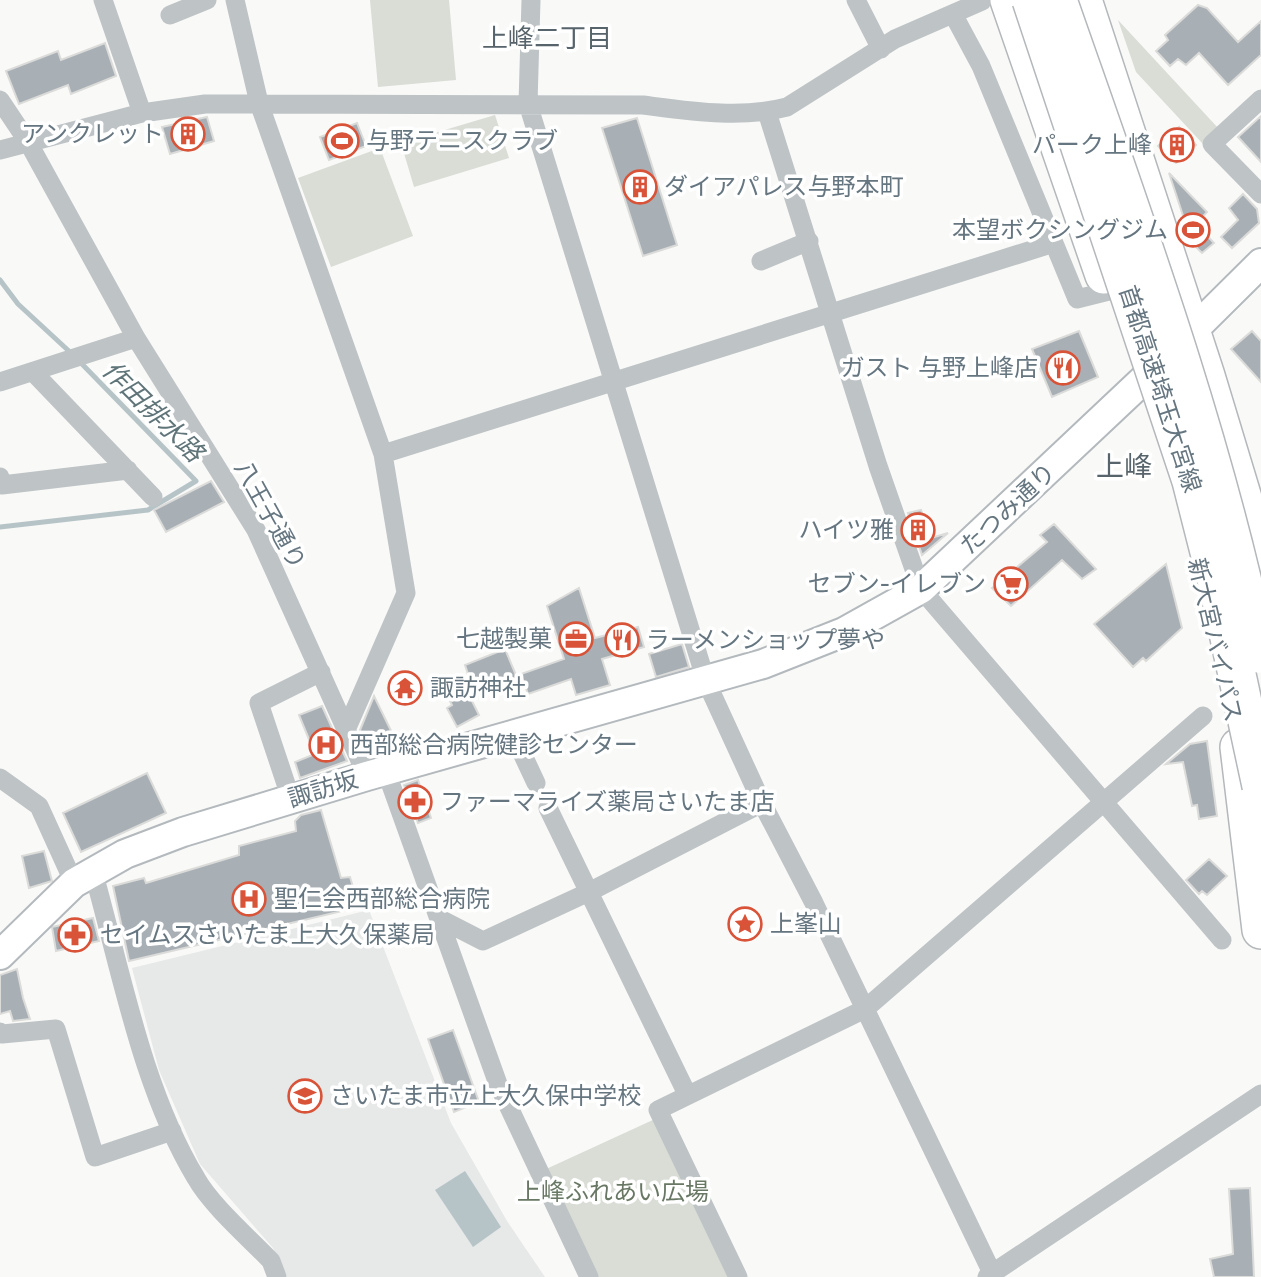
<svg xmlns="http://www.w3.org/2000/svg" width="1261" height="1277" viewBox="0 0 1261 1277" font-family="Cabin,'Noto Sans JP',sans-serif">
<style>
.built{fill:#e7e8e8}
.green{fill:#d9ddd6}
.water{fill:#b7c4c7}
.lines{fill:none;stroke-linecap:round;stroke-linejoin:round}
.stream{stroke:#b7c4c7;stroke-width:5}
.building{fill:#a8b0b6;stroke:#dbdbd9;stroke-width:2}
.secondary-casing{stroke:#b3b9bd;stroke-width:32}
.highway-casing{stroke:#b4b8bb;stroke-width:40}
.street{stroke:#bec3c6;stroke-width:19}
.secondary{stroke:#fff;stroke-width:28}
.highway{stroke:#fff;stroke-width:37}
.highway-bridge-casing{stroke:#b4b8bb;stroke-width:40;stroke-linecap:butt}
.highway-bridge{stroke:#fff;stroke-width:37}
.labels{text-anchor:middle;stroke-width:7;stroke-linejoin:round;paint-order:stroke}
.poi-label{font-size:24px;fill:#667680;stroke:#fff;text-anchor:start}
.street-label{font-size:24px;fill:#667680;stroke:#fff}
.park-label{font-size:24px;fill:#697864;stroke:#fff}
.neighbourhood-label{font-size:26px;fill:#57646b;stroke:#fff}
.water-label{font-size:26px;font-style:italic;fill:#607579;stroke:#fff}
.quarter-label{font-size:28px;fill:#57646b;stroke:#fff}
</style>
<rect width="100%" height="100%" fill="#f9f9f7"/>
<path class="built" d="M369 910 451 1123 507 1221 545 1277H287L273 1248 200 1164 159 1070 132 968Z"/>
<path class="green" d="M370 0H449L456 80 378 87Z
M1118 20 1219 129 1203 144 1136 72Z
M495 115 509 158 414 187 401 143Z
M380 148 413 236 331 267 298 178Z
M655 1119 732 1277H597L544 1170Z"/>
<path class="water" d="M465 1171 501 1227 473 1247 435 1190Z"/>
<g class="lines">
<path class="stream" d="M0 280 18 304 71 353
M0 527 148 510 196 481 80 362"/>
</g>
<path class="building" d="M1198 5 1207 8 1238 42 1261 21V55L1228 85 1199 53 1186 65 1178 59 1170 66 1156 51 1168 40 1165 35Z
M105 43 116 76 71 94 68 85 19 104 6 71 58 51 61 60Z
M1261 116V162L1238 137Z
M207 117 214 141 170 154 162 127Z
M637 118 677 245 643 256 602 128Z
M357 123 366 146 329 160 320 137Z
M1179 127 1196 145 1176 163 1158 146Z
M1169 173 1207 212 1196 224 1214 243 1202 253 1192 243Z
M1243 194 1257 209 1259 223 1232 248 1221 237 1238 220 1229 208Z
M1079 331 1098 377 1052 397 1032 349Z
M1252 331 1261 341V382L1231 349Z
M211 481 224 502 166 532 154 510Z
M921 510 931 538 948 533 922 555 908 513Z
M1054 524 1096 569 1082 579 1062 560 1011 606 992 588 1047 542 1040 535Z
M1166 564 1182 628 1146 661 1143 658 1133 667 1094 624Z
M579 588 595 638 638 627 644 647 602 659 610 685 576 695 571 679 528 694 521 674 564 659 547 606Z
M682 644 689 667 656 677 649 654Z
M505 649 518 680 471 699 479 715 457 727 447 708 452 705 443 687 468 674 465 665Z
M374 696 398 745 371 754 360 730Z
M322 706 347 761 300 778 295 762 315 754 299 715Z
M1207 741 1217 816 1199 819 1197 805 1192 806 1183 762 1166 764 1190 744Z
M147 773 166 813 81 852 63 813Z
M418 780 431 818 418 823 404 785Z
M321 810 341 878 350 877 359 907 129 961 113 886 144 878 146 883 239 855V846L296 831 295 821 301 815Z
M44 851 52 881 29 888 22 856Z
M1209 859 1227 876 1207 895 1202 891 1199 894 1186 880Z
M93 918 99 941 56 951 52 927Z
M17 969 23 998 30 1019 13 1021 10 1011 0 1014V975Z
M453 1030 479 1102 454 1112 428 1039Z
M1250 1188 1254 1277H1214L1210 1259 1233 1254 1229 1189Z"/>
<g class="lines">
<defs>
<path id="secondary" d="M0 955 74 883 125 854 183 832 367 776 763 664 844 632 921 589 1141 382 1261 263"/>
<path id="highway" d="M1009 0 1104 275
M1083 0 1206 376 1261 558
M1239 747 1261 930"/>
</defs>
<use href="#secondary" class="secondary-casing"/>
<use href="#highway" class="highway-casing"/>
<path class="street" d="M103 0 142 113
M235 0 259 103 383 454 406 593 346 730
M531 0 528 104 706 681 762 803 814 903 994 1277
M856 0 881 49
M953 14 981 66 1077 299 1109 291
M170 15 207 0
M1261 99 1212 144 1261 194
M0 100 28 142 136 338 256 530 367 776
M767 112 878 466 921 589 1222 940
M0 150 142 113 205 104 643 105C690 111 741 119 787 107L895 39 982 1
M761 261 809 241
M34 373 153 497
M0 382 136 338
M383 454 1054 243
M0 477 2 485 128 470
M514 736 536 783
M386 771 498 1084 589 1277
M0 778 39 806 74 883
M291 799 259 703 321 672
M548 808 687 1094
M93 871C121 970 142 1089 196 1178 211 1205 249 1238 271 1261L277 1277
M442 920 483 941 589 892 762 803
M0 1032 2 1034 56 1029 95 1157 172 1131
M738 1277 658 1110 865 1009 1203 716
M987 1277 1261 1094"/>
<use href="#secondary" class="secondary"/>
<use href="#highway" class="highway"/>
<defs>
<path id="highway-bridge" d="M1031 0 1191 481 1219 591 1261 786
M1058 0C1133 215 1213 431 1259 654"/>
</defs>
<use href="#highway-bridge" class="highway-bridge-casing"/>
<use href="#highway-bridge" class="highway-bridge"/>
</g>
<defs>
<symbol id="building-ring" viewBox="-11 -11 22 22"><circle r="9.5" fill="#fff" stroke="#d85338" stroke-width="1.5"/><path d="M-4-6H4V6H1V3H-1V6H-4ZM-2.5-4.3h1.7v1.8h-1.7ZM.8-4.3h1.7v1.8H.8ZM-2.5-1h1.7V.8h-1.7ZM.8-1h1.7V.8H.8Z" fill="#d85338"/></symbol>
<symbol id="stadium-ring" viewBox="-11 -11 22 22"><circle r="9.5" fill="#fff" stroke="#d85338" stroke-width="1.5"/><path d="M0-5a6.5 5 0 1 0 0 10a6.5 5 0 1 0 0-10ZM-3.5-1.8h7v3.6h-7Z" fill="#d85338"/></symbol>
<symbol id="restaurant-ring" viewBox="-11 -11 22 22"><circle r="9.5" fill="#fff" stroke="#d85338" stroke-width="1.5"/><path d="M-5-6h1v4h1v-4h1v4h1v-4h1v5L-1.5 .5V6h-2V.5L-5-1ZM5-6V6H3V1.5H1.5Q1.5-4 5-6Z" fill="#d85338"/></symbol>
<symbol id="supermarket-ring" viewBox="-11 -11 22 22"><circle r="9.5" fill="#fff" stroke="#d85338" stroke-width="1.5"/><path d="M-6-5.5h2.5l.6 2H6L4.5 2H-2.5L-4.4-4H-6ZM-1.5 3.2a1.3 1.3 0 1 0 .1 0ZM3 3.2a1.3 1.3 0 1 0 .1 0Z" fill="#d85338"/></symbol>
<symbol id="office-ring" viewBox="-11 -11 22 22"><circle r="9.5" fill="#fff" stroke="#d85338" stroke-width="1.5"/><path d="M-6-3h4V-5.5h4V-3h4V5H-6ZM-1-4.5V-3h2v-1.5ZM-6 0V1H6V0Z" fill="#d85338"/></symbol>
<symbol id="temple-ring" viewBox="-11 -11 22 22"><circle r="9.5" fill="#fff" stroke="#d85338" stroke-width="1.5"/><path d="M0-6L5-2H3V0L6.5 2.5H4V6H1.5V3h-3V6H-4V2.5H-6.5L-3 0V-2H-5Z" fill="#d85338"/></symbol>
<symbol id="hospital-ring" viewBox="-11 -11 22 22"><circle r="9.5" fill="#fff" stroke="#d85338" stroke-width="1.5"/><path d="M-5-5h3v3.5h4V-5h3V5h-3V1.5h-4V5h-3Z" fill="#d85338"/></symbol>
<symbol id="pharmacy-ring" viewBox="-11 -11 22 22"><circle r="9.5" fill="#fff" stroke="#d85338" stroke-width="1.5"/><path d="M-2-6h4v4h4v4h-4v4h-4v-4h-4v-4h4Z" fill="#d85338"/></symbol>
<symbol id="sight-ring" viewBox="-11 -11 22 22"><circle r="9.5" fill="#fff" stroke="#d85338" stroke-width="1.5"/><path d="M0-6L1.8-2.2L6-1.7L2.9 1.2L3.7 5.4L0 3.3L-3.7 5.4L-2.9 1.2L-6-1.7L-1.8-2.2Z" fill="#d85338"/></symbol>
<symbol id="school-ring" viewBox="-11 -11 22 22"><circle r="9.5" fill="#fff" stroke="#d85338" stroke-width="1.5"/><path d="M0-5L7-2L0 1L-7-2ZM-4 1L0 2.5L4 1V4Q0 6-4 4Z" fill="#d85338"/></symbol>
</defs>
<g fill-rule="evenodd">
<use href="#building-ring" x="169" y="115" width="38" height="38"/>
<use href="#stadium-ring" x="323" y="122" width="38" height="38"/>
<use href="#building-ring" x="1158" y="126" width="38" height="38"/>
<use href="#building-ring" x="621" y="168" width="38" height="38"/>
<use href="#stadium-ring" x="1174" y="211" width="38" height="38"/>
<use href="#restaurant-ring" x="1044" y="349" width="38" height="38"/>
<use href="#building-ring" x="899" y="511" width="38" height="38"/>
<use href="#supermarket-ring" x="992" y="565" width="38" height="38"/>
<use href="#office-ring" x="557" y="620" width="38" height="38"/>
<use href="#restaurant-ring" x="603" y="621" width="38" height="38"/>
<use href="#temple-ring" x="386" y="669" width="38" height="38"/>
<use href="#hospital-ring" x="307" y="726" width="38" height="38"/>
<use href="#pharmacy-ring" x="396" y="783" width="38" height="38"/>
<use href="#hospital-ring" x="230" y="880" width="38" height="38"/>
<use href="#sight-ring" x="726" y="905" width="38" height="38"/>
<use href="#pharmacy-ring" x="56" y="916" width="38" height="38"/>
<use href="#school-ring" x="286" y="1077" width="38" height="38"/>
</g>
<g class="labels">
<g class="poi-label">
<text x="164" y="142" text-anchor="end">アンクレット</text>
<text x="366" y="149">与野テニスクラブ</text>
<text x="1152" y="153" text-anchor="end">パーク上峰</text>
<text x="664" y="195">ダイアパレス与野本町</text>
<text x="1168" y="238" text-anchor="end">本望ボクシングジム</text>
<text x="1038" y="376" text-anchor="end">ガスト 与野上峰店</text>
<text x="894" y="538" text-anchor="end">ハイツ雅</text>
<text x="986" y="592" text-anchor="end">セブン-イレブン</text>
<text x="552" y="647" text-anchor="end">七越製菓</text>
<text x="646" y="648">ラーメンショップ夢や</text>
<text x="430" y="696">諏訪神社</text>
<text x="350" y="753">西部総合病院健診センター</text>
<text x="440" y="810">ファーマライズ薬局さいたま店</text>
<text x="274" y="907">聖仁会西部総合病院</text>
<text x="770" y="932">上峯山</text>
<text x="100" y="943">セイムスさいたま上大久保薬局</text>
<text x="330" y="1104">さいたま市立上大久保中学校</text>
</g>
<g class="street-label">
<text transform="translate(1160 389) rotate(72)" y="8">首都高速埼玉大宮線</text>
<text transform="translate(1008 509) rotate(-43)" y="8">たつみ通り</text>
<text transform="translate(270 515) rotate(61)" y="8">八王子通り</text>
<text transform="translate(1215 640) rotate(77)" y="8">新大宮バイパス</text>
<text transform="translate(323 789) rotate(-17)" y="8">諏訪坂</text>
</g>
<g class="park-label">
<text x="613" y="1200">上峰ふれあい広場</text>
</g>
<g class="neighbourhood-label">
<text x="547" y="47">上峰二丁目</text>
</g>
<g class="water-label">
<text transform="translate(153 411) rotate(45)" y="9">作田排水路</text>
</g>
<g class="quarter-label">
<text x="1124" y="476">上峰</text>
</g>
</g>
</svg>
